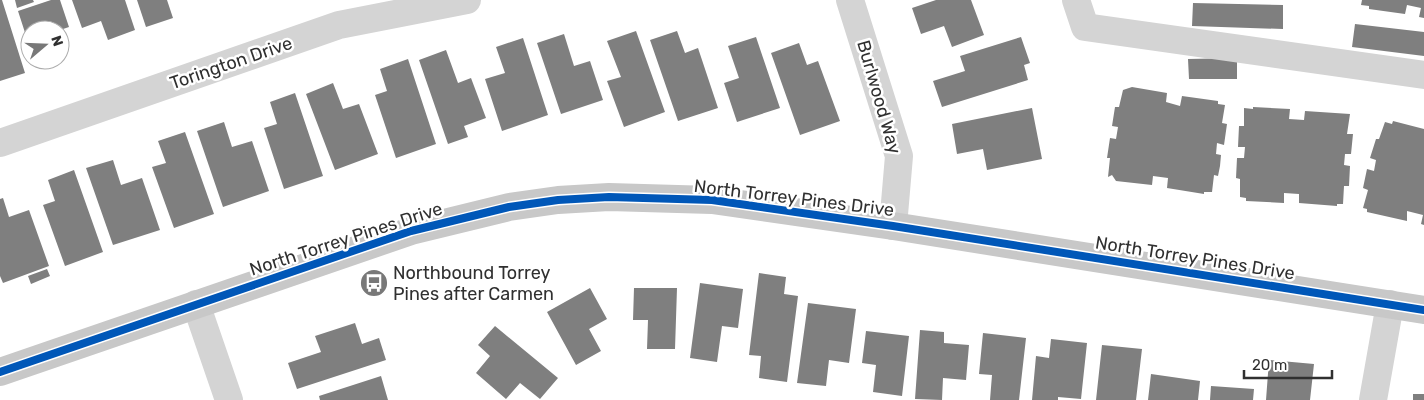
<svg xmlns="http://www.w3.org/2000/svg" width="1424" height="400" viewBox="0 0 1424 400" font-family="Rubik,sans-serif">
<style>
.building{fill:#7f7f7f}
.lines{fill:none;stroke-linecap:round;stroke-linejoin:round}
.minor{stroke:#d4d4d4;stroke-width:28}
.major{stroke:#c8c8c8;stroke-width:28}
.cycleway-casing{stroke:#fff;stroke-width:11}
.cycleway{stroke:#0057b8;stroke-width:8}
.labels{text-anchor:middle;stroke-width:5;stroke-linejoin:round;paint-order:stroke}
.street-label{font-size:18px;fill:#303030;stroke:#fff}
.poi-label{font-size:18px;fill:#303030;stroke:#fff;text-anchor:start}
</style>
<rect width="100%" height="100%" fill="#fff"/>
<path class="building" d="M0 0H2L25 73 0 81Z
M15 0H33L34 2 17 8Z
M51 0H60L69 27 60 30H30V48L18 11Z
M72 0H125L135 30 108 40 101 21 82 28Z
M137 0H167L173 18 146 27Z
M936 0H971L984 35 952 47 944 26 921 34 912 8Z
M1362 0H1424V18L1419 17 1421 8 1407 5 1405 14 1369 9V6L1361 5Z
M1193 3 1283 5V29L1192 26Z
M1355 24 1424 32V56L1352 47Z
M636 31 665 112 624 127 607 81 621 77 607 41Z
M677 31 685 53 698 48 718 108 678 121 650 40Z
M564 34 574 66 590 61 603 100 561 114 537 43Z
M756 37 780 108 737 122 724 83 739 78 728 46Z
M1021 37 1030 63 1024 65 1028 80 942 107 933 81 965 71 960 56Z
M523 38 548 115 502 131 485 79 505 73 496 47Z
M799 43 807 65 818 61 840 121 800 135 771 53Z
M446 50 458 83 471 78 486 118 464 126 468 137 448 144 419 60Z
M1237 58V79H1189L1188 59Z
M408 59 436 144 396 158 375 95 387 91 380 69Z
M34 60H59L36 68Z
M333 83 343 109 359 104 378 154 335 170 306 94Z
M1132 87 1167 93 1166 102 1180 106 1182 96 1218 101V104L1225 105 1222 123 1227 124 1224 145 1217 143 1216 154 1221 155 1220 166 1218 176 1214 175 1212 192H1204V194L1167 188 1168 178 1153 176 1152 185 1116 181 1112 175 1108 177 1110 158H1107L1110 138 1116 139 1118 127 1112 126 1115 107H1119L1123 90Z
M295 93 323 176 284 189 264 128 277 124 270 102Z
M1253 107 1290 109 1289 119 1304 120 1305 111 1350 114 1347 134H1353L1351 154H1345L1344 165 1350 166 1349 186H1344L1343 204H1337V206L1299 203V194L1284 193V203L1246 201V198L1240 197V179L1236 178 1237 158H1244L1245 147H1238L1239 126H1244V108L1253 109Z
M1032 108 1042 159 987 170 983 149 957 154 952 124Z
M1393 121 1424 129V225L1421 224 1423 215 1407 211V221L1367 212V209L1363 208 1368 190 1363 188 1367 169 1374 171 1376 160 1370 158 1376 139H1379L1385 122 1392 124Z
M224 122 232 147 252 141 269 191 223 207 197 131Z
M185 132 214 214 174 228 152 167 166 163 158 141Z
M113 160 121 185 142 178 160 230 113 245 86 168Z
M74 170 103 252 65 266 43 205 55 201 48 180Z
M3 198 9 217 29 210 49 266 3 283 0 276V199Z
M47 269 50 276 31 284 28 276Z
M759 273 786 277 784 294 798 296 787 382 759 378 761 356 749 355Z
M700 283 743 289 738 328 722 326 717 362 690 358Z
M590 288 607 319 589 329 601 351 576 365 547 312Z
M634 288H677L675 349H647L648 320H633Z
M808 303 856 309 849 363 829 360 826 386 797 383Z
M355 323 362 344 379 338 386 360 297 389 288 363 321 352 315 336Z
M495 326 558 378 540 399 520 383 506 399 476 373 490 356 478 345Z
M920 330 944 332V343L969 345 966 380 943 378 942 400 915 399Z
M866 331 909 336 902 396 873 392 876 365 862 363Z
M983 333 1026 338 1019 400H990L992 375 979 374Z
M1051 339 1087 343 1081 399 1058 397V400H1032L1036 356 1049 358Z
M1102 345 1142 349 1136 400H1096Z
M1269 360 1314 364 1310 400H1266Z
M1151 374 1200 381 1198 400H1148Z
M381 376 388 400H320L319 396Z
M1211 386 1254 389 1253 400H1210Z
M1413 394H1424V400H1413Z"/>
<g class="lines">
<path class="minor" d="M850 0 899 156 893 226
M1076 0 1085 27 1424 75
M0 143 339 25 467 0
M196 304 229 400
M1373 400 1390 304"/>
<path class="major" d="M0 372 411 231 509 207 558 200 609 197 712 200 893 226 1424 310"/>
<defs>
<path id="cycleway" d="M0 372 411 231 509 207 558 200 609 197 712 200 893 226 1424 310"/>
</defs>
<use href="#cycleway" class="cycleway-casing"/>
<use href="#cycleway" class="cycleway"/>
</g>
<defs>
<symbol id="bus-disc" viewBox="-11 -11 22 22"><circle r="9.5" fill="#787878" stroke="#fff"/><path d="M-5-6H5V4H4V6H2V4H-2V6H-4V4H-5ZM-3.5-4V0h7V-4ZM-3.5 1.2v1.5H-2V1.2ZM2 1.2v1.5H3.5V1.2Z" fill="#fff"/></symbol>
</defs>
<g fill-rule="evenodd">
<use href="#bus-disc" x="358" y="267" width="32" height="32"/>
</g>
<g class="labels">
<g class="street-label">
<text transform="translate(231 63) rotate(-19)" y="6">Torington Drive</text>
<text transform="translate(879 97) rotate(74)" y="6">Burlwood Way</text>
<text transform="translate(794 198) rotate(7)" y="6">North Torrey Pines Drive</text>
<text transform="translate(346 239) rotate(-18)" y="6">North Torrey Pines Drive</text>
<text transform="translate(1195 258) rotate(9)" y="6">North Torrey Pines Drive</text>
</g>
<g class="poi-label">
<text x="393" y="279">Northbound Torrey<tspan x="393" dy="21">Pines after Carmen</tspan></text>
</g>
</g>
<g transform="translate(45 45) rotate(71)"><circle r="24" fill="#ffffff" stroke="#acacac"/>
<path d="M0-4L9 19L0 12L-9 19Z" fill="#787878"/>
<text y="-8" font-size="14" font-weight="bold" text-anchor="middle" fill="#303030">N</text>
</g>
<path d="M1244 370v8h88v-8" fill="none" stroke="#303030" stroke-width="2.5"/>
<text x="1252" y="370" font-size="15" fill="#303030" stroke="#ffffff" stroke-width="4" paint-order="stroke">20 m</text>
</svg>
